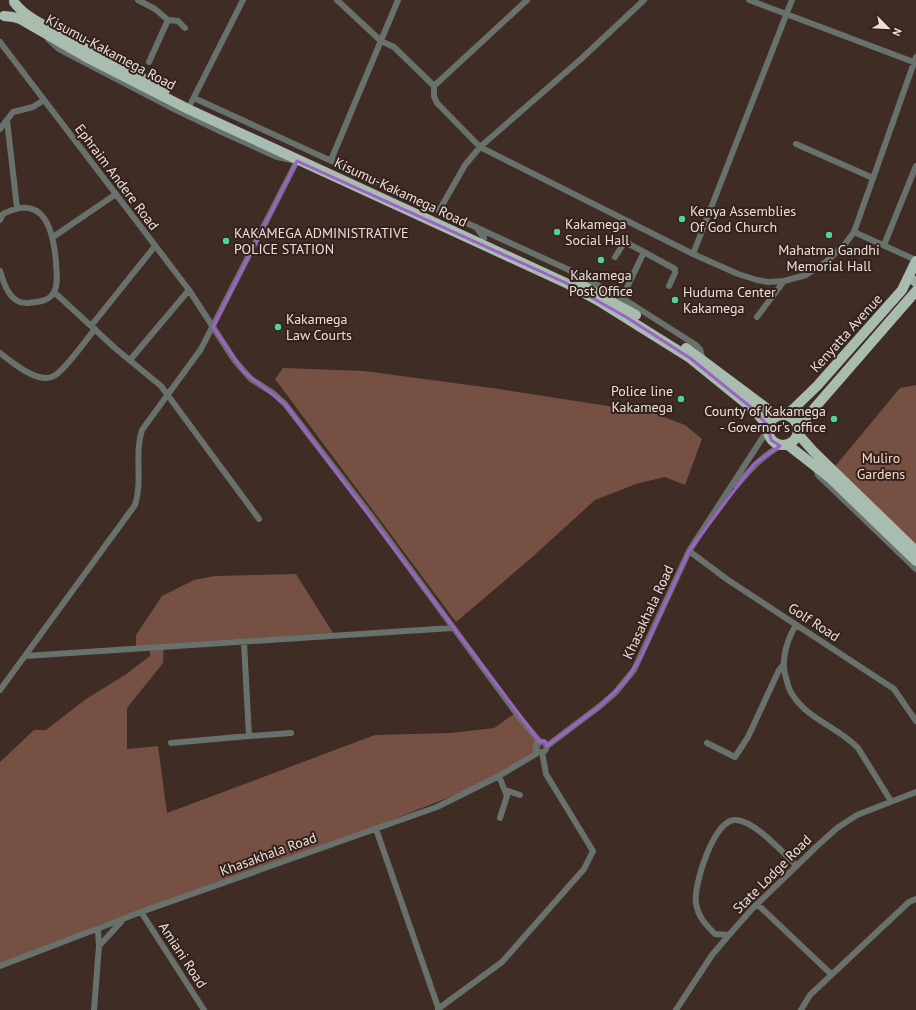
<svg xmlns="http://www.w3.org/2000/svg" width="916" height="1010" viewBox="0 0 916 1010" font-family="'PT Sans',sans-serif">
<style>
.green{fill:#765043}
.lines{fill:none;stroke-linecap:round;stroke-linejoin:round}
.minor{stroke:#68716c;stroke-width:6}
.primary{stroke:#9eb0a5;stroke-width:9}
.trunk{stroke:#a8bcb0;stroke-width:10}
.marked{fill:none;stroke:#9d62c7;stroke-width:3;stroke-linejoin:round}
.poi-dot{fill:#51d397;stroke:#34221c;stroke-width:1.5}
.labels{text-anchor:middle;stroke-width:4;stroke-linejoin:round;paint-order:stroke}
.street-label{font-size:14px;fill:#ecdfda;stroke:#34221c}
.poi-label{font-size:14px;fill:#ecdfda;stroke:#34221c;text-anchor:start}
.park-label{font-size:14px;fill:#fbdacf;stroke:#34221c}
</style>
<rect width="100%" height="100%" fill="#3f2c25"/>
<path class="green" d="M283 368 364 371 499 389 653 413 685 425 702 439 685 485 665 477 636 484 595 500 529 560 456 622 275 379Z
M916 385V550L832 470 900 388Z
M296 574 333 633 164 644 163 663 127 708V749L158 746 167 813 375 735 450 733 494 728 517 712 542 747 493 777 465 791 374 827 98 925 45 948 0 965V762L34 730H46L86 699 125 675 150 656V648L136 649V635L162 596 194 580 215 576Z"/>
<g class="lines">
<path class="minor" d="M138 0 155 9 168 20 149 62
M337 0 381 41 394 47 434 86V96L437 103 480 147 693 254 738 274 757 280 768 282 784 281 806 275 827 261 845 244 854 232 916 260
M749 0 916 63
M168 20 178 21 185 28
M0 42 189 290 235 361 251 379 273 393 285 404 369 513 519 717 540 742
M434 86 527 0
M194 98 567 269 622 298 696 345 700 349 703 360
M191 103 243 0
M7 120 17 208
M0 129 13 112 33 107 44 100
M796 144 873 178
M331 160 398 0
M440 209 465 165 480 147 581 59 644 0
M0 220 3 214C44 193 53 229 56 262 56 271 59 283 54 292 49 302 37 302 27 303 10 304 4 284 0 271
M476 227 484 238
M854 232 916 57
M53 237 116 194
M884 245 916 166
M693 254 792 0
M615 257 624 243H627L644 252
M54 292 116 349 161 386 259 519
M622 298 644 252 675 269V273L669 286
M757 317 784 281
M91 326 155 246
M0 353C11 362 39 385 54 376 66 369 85 341 95 329
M130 360 189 290
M815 467 818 475 916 569
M736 486C750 470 761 457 780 446
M689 551 728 580 894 689 916 721
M796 625C788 638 781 658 785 674 787 680 788 689 792 694 807 719 838 727 858 748L891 801
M25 656 452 628
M0 690 135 505C143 481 134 454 142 430L201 349 297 161 277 157 226 134 176 110 59 49 48 39
M249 736 291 733
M535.5 747a5.5 5.5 0 1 1 11 0a5.5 5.5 0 1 1-11 0Z
M171 743 249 736 244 643
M707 743 735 757 748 737 779 670 783 665
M547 746 600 706 615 693 634 670 689 551 767 431
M499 776 507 796 500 818
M505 790 520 795
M376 829 439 1010
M757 904 831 974
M141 912 204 1010
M729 935 715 934C706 925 698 917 696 903 693 886 714 818 736 820 755 821 782 852 796 865
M99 946 121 922
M0 966 141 912 437 807 499 776 539 752
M438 1009 502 962 584 869 593 851 546 774 542 752
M94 1010 99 946 98 930
M676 1010 712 955 729 935 752 909 816 847 837 828 857 815 916 792
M801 1010 810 995 909 902 916 899"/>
<path class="primary" d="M910 277 916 283"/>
<path class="trunk" d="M14 2C24 16 42 24 56 32 92 53 129 71 165 90
M4 16 13 17 20 19 86 57 188 109 490 248 566 283 602 303 690 358 753 409 768 426
M580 284 636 315
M686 348 777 416
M768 430a15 15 0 1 1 30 0a15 15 0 1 1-30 0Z
M787 415 817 386 902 290 916 261
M798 427 916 291
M798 434 813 451 916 551
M788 445 829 477 916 561"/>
</g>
<path class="marked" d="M297 161 566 283 626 317 690 358 753 409 768 426 771 440 780 446 754 464 689 551 641 657 625 682 600 706 547 746 545 741 540 742 285 404 244 372 213 327Z"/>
<g class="poi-dot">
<circle cx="682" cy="219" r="4"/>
<circle cx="557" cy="232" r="4"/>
<circle cx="829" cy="235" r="4"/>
<circle cx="226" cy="241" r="4"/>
<circle cx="601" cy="260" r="4"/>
<circle cx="675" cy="300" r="4"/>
<circle cx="278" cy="327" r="4"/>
<circle cx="681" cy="399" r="4"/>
<circle cx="834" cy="419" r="4"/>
</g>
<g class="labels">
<g class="street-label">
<text transform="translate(111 52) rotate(28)" y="5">Kisumu-Kakamega Road</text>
<text transform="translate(117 177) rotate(53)" y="5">Ephraim Andere Road</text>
<text transform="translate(401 192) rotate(25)" y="5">Kisumu-Kakamega Road</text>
<text transform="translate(846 333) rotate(-48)" y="5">Kenyatta Avenue</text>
<text transform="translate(648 612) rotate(-65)" y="5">Khasakhala Road</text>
<text transform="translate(814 622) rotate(33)" y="5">Golf Road</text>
<text transform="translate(268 854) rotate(-20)" y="5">Khasakhala Road</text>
<text transform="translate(772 874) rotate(-45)" y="5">State Lodge Road</text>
<text transform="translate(183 955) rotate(57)" y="5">Amiani Road</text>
</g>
<g class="poi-label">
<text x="690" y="216">Kenya Assemblies<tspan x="690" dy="16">Of God Church</tspan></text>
<text x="565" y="229">Kakamega<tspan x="565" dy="16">Social Hall</tspan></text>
<text x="234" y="238">KAKAMEGA ADMINISTRATIVE<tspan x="234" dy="16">POLICE STATION</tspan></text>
<text x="829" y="255" text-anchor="middle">Mahatma Gandhi<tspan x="829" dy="16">Memorial Hall</tspan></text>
<text x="601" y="280" text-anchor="middle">Kakamega<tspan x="601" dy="16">Post Office</tspan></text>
<text x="683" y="297">Huduma Center<tspan x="683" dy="16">Kakamega</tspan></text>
<text x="286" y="324">Kakamega<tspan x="286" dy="16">Law Courts</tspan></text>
<text x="673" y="396" text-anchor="end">Police line<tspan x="673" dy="16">Kakamega</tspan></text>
<text x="826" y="416" text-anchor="end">County of Kakamega<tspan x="826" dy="16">- Governor's office</tspan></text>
</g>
<g class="park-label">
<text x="881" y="463">Muliro<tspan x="881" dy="16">Gardens</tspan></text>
</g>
</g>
<g transform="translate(888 28) rotate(114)" stroke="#34221c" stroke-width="3" paint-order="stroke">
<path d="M0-3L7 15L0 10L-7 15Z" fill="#ecdfda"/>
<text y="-6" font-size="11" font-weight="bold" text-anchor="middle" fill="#ecdfda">N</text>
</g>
</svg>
